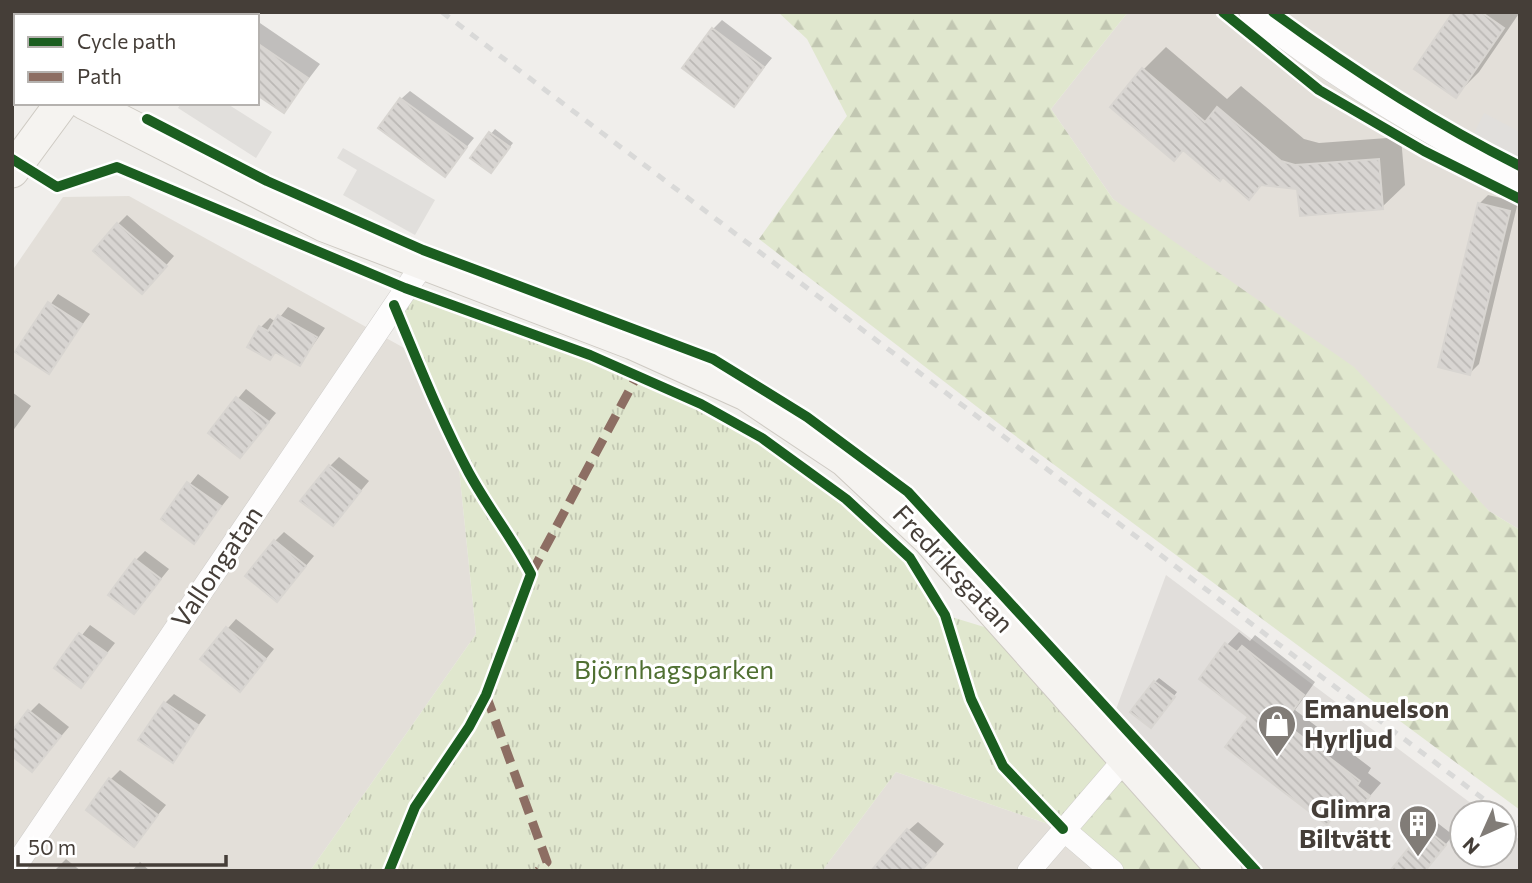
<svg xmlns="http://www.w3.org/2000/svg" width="1532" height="883" viewBox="0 0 1532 883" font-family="Commissioner,sans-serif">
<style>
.residential{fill:#e3dfd9}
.industrial{fill:#e1dedb}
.grass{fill:url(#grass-tufts)}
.forest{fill:url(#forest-firs)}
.parking{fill:#e1dfdc}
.shadow{fill:#0003}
.building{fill:url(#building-back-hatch);stroke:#d8d5d1;stroke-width:2}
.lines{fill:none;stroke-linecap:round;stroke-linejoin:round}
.street-casing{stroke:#ceccc9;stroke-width:24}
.secondary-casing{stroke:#cecac3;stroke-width:35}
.street{stroke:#fdfcfc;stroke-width:23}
.secondary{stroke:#f5f3f0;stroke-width:33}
.rail{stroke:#d9d9d8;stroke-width:5;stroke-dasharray:9 9;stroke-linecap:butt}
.quiet{stroke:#8d6e63;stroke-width:9;stroke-dasharray:18 9;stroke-linecap:butt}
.cycleway-casing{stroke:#fff;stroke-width:15}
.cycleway{stroke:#1b5e20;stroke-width:10}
.labels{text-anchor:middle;stroke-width:6;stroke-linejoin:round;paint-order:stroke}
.street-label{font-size:26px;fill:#453e38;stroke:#fff}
.park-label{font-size:26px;fill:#507032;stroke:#fff}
.poi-label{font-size:26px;font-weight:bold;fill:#453e38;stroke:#fff;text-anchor:start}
</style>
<defs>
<pattern id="grass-tufts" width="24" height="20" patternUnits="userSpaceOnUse" patternTransform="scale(1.75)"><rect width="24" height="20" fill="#e0e7ce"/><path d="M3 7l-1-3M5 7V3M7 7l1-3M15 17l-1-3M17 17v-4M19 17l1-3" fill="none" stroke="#c2c7b2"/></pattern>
<pattern id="forest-firs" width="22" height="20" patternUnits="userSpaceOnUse" patternTransform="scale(1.75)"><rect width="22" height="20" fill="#e0e7ce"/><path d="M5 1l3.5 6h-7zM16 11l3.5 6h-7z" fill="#c2c7b2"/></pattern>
<pattern id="building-back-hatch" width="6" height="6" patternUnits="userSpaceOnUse" patternTransform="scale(1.75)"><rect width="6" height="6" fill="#d8d5d2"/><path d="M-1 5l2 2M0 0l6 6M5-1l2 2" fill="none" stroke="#bbb8b5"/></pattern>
</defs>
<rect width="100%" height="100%" fill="#f0eeeb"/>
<path class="residential" d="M1128 12H1520V530L1489 511 1159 234 1113 199 1051 109Z
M129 196 415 354 457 449 476 634 310 871H12V271L63 197Z
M896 772 1063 829 1112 871H822Z"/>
<path class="industrial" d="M1166 575 1484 813H1462V855H1504V828L1520 840V871H1226L1106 736Z"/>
<path class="grass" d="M405 288C583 352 776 413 908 557 923 573 933 597 945 615L1017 637 1126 758 1063 829 896 772 822 871H310L476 634 457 449 394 305Z"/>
<path class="forest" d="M778 12H1128L1051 109 1113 199 1354 367 1489 511 1520 530V810L1002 426 759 239 847 116 807 39Z
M1126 758 1225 871H1112L1063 829Z"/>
<path class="parking" d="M181 103H226L272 132 256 158 178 108Z
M1484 113 1520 132V158L1474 133Z
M343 148 435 200 415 235 343 195 357 170 337 158Z"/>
<path class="shadow" d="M235 12H244L250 16H232Z
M1455 12H1520L1479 72 1455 96Z
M722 20 772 58 734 105 713 29Z
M257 21 320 64 284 111 257 93Z
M1166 47 1227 99 1241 86 1304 139 1319 143 1401 137 1405 185 1382 207 1299 187 1262 184 1144 69Z
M410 91 474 138 444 175 401 99Z
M495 129 513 143 494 167 472 157Z
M1488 195 1518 202 1479 364 1470 373 1479 204Z
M127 215 174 256 151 283 118 224Z
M58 294 90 314 48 372 17 351Z
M288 307 325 328 300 364 276 351 270 358 261 327 270 318 276 322Z
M246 389 276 413 240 456 210 432Z
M12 392 31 406 12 432Z
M339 457 369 481 333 524 330 466Z
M198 474 229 497 194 541 163 518Z
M284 532 314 556 286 590 275 541Z
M145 551 169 569 134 612 136 560Z
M236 619 274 649 249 680 202 658Z
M90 625 115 643 81 686 56 668Z
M1239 632 1250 641 1255 635 1315 682 1295 710 1371 768 1368 773 1381 783 1352 817 1341 808 1327 822 1250 716 1227 645Z
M1159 678 1177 692 1155 721V682Z
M174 694 206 715 172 761 165 703Z
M39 703 69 727 32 770 30 712Z
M120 770 166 805 134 844 111 779Z
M1435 821 1453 835 1425 871 1426 829Z
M918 822 944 844 920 871 909 830Z
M66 859 81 871H54Z
M140 862 150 871H132Z"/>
<path class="building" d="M1453 12H1481L1504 28 1456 98 1414 69Z
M712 28 764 67 734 107 682 68Z
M257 43 308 78 284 113 257 95Z
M1142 68 1205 122 1217 107 1281 161 1295 165 1379 159 1383 209 1300 216 1297 189 1261 185 1249 200 1223 177 1220 181 1183 150 1174 161 1110 107Z
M400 98 467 147 445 177 378 128Z
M489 132 510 147 491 173 470 158Z
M1478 203 1510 211 1470 375 1438 367Z
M117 223 167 266 142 294 93 251Z
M48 302 82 324 49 374 15 352Z
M278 315 317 337 300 366 275 352 270 360 247 347 259 326 268 331Z
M236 397 269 422 240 458 208 433Z
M329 465 361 491 333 526 300 501Z
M187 482 221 506 194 544 161 519Z
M274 540 306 566 277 602 245 576Z
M135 559 161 579 134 614 108 595Z
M226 627 266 659 240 692 200 659Z
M79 633 107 653 81 688 54 668Z
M1225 643 1237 652 1242 646 1304 695 1284 723 1360 781 1357 786 1370 796 1352 819 1339 809 1327 825 1225 747 1248 717 1199 679Z
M1154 681 1175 697 1151 728 1130 712Z
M164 702 198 725 173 763 138 740Z
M28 710 61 736 32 772 12 756V731Z
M109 778 158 815 134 847 86 810Z
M1425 828 1446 845 1425 871H1390Z
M907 829 936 854 921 871H871Z"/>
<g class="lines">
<defs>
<path id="street" d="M1251 12C1335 78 1426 132 1520 182
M1063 829 1112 871
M12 871 423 264
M1029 871 1126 758"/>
<path id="secondary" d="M125 16 127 12
M12 65 16 67
M85 103 324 225 633 343 746 394 845 460 929 539 1225 871
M12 171 62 103"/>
</defs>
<use href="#street" class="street-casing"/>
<use href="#secondary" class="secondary-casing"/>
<use href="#street" class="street"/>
<use href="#secondary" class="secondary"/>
<path class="rail" d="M442 12 1502 813
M1504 814 1520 826"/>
<path class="quiet" d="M531 574 637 376
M486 695 547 862 538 871"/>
<defs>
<path id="cycleway" d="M1223 12 1319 90 1424 151 1520 199
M1273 12C1352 70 1432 122 1520 166
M147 119 267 181 423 250 713 359 807 417 908 492 1256 871
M12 159 57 187 117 167 405 288 590 355 701 404 762 438 846 499 910 558 945 615 971 699 1003 766 1063 829
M389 871 415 807 469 727 486 695 531 574C513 539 488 508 469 473 440 419 418 362 394 305"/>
</defs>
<use href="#cycleway" class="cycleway-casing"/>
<use href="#cycleway" class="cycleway"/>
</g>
<defs>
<symbol id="shop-pin" viewBox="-11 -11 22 30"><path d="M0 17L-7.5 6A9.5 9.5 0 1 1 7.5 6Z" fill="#817c77" stroke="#fff"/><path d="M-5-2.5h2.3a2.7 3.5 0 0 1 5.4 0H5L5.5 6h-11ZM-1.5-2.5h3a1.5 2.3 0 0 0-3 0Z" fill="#fff"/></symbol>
<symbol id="building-pin" viewBox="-11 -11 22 30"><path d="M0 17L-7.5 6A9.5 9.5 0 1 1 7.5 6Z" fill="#817c77" stroke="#fff"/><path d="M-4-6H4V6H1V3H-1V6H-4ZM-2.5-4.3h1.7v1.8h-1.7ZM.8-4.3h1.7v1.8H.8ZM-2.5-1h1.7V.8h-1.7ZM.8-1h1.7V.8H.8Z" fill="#fff"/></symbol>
</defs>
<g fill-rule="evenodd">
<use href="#shop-pin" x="1255" y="702" width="44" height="60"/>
<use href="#building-pin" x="1396" y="802" width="44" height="60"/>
</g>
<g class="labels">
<g class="street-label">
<text transform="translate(217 567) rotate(-56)" y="9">Vallongatan</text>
<text transform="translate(953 569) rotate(47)" y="9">Fredriksgatan</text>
</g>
<g class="park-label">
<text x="674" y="679">Björnhagsparken</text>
</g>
<g class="poi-label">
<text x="1304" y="718">Emanuelson<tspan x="1304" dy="30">Hyrljud</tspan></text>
<text x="1391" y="818" text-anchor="end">Glimra<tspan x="1391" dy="30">Biltvätt</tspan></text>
</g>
</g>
<rect width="1532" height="883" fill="none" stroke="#453e38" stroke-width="28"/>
<rect x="14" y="14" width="245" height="91" fill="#ffffff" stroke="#b5b2af" stroke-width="2"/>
<rect x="28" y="37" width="35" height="10" fill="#1b5e20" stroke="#b5b2af" stroke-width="2"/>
<text x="77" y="49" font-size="21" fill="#453e38">Cycle path</text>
<rect x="28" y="72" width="35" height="10" fill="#8d6e63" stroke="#b5b2af" stroke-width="2"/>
<text x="77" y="84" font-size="21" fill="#453e38">Path</text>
<g transform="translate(1483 834) rotate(225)"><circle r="33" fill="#ffffff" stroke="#b5b2af" stroke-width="2"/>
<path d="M0-5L12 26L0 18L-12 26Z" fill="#817c77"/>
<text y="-10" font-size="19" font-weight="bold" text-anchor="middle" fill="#453e38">N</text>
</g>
<path d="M18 855v10h208v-10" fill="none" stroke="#453e38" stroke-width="3.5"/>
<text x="28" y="855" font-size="21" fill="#453e38" stroke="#ffffff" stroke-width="5" paint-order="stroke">50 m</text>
</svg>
